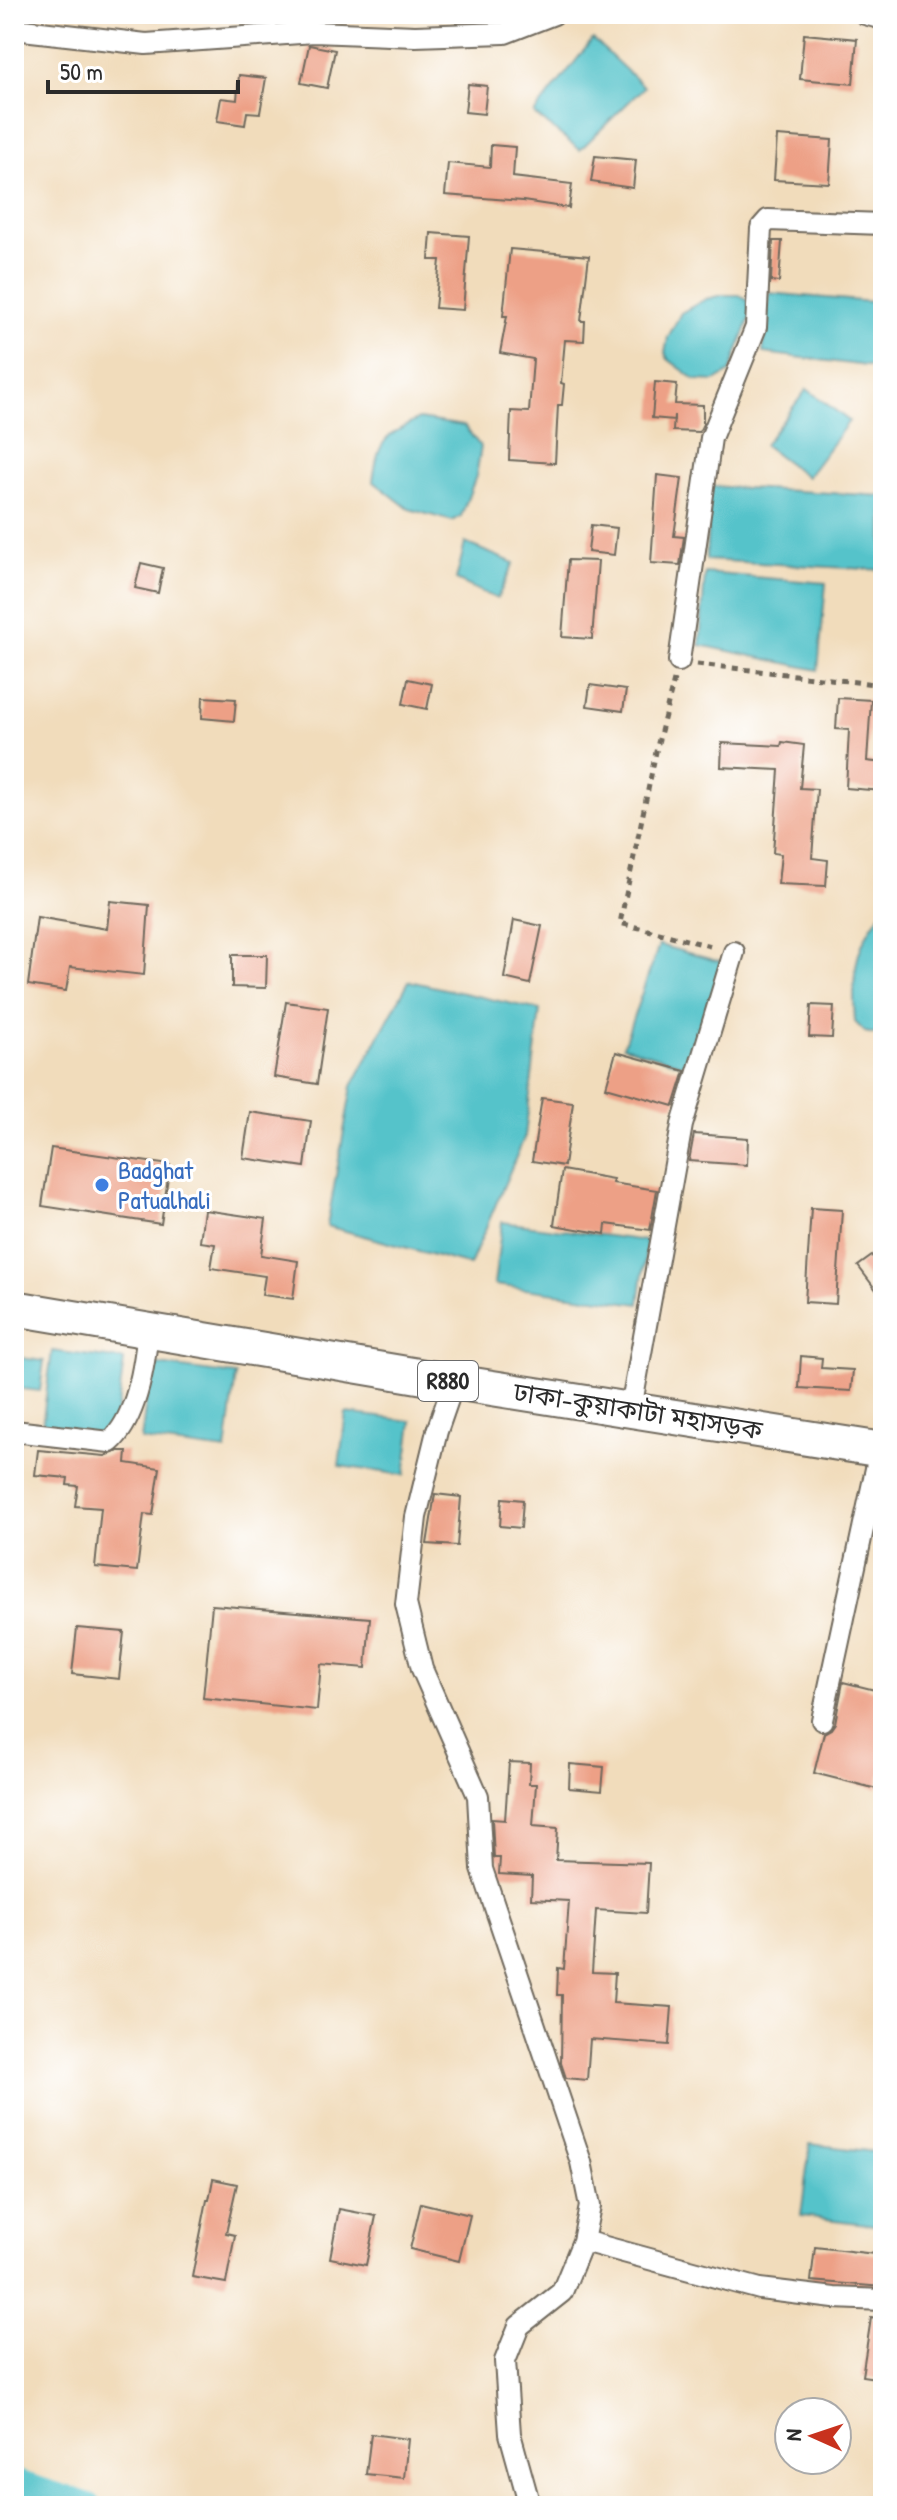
<svg xmlns="http://www.w3.org/2000/svg" width="897" height="2520" viewBox="0 0 897 2520" font-family="'Patrick Hand','Noto Sans Bengali',sans-serif">
<style>
.water{fill:#55c3ca;stroke:#40777a;stroke-width:2}
.lines{fill:none;stroke-linecap:round;stroke-linejoin:round}
.canal{stroke:#55c3ca;stroke-width:26}
.building{fill:#eda086}
.street-casing{stroke:#70695d;stroke-width:24}
.primary-casing{stroke:#70695d;stroke-width:38}
.path{stroke:#70695d;stroke-width:5;stroke-dasharray:6 6;stroke-linecap:butt}
.street{stroke:#fff;stroke-width:20}
.primary{stroke:#fff;stroke-width:34}
.shop-dot{fill:#3f7fe0;stroke:#fff;stroke-width:3}
.labels{text-anchor:middle;stroke-width:6;stroke-linejoin:round;paint-order:stroke}
.shield{fill:#fff;stroke:#6b6b6b;stroke-width:2}
.shield-label{font-size:24px;font-weight:bold;fill:#2b2b2b}
.shop-label{font-size:26px;fill:#366cbe;stroke:#fff;text-anchor:start}
.street-label{font-size:26px;fill:#2b2b2b;stroke:#fff}
</style>
<rect width="100%" height="100%" fill="#fff"/>
<filter id="ink" filterUnits="userSpaceOnUse"><feTurbulence type="fractalNoise" baseFrequency=".0125" numOctaves="2"/><feDisplacementMap in="SourceGraphic" scale="16" xChannelSelector="R" yChannelSelector="G"/><feConvolveMatrix kernelMatrix="1 2 1 2 8 2 1 2 1" color-interpolation-filters="sRGB"/></filter>
<filter id="wash" filterUnits="userSpaceOnUse"><feTurbulence type="fractalNoise" baseFrequency=".006" numOctaves="4" result="noise"/><feDisplacementMap in="SourceGraphic" scale="32" xChannelSelector="R" yChannelSelector="G"/><feGaussianBlur stdDeviation="1.8" result="paint"/><feColorMatrix in="noise" values="0 0 0 0 0 0 0 0 0 0 0 0 0 0 0 0 0 1.4 0 .05"/><feComposite in="paint" operator="in"/></filter>
<g filter="url(#wash)">
<rect width="100%" height="100%" fill="#f1dcbb"/>
<path class="water" d="M593 39 644 87 580 150 534 114Z
M769 293 883 303V368L763 353Z
M723 295H739L747 300 751 315 730 372 715 381 696 380 668 359 665 353 668 337 681 313 706 299Z
M807 389 849 421 807 477 764 445Z
M419 419 464 426 481 447 476 476 461 516 452 521 409 509 373 481C379 440 382 438 419 419Z
M710 486 883 496V570L706 560Z
M465 543 514 563 497 599 456 580Z
M705 573 826 583 818 670 700 645Z
M883 911V1036L865 1032 855 1022C852 978 853 946 883 911Z
M659 945 724 963 687 1066 623 1046Z
M409 981 540 1010 525 1136 470 1265 327 1226 352 1086Z
M502 1222 647 1241 639 1304 494 1285Z
M52 1351 124 1360 114 1436 42 1426Z
M14 1357 44 1361 40 1391 14 1388Z
M151 1364 236 1375 226 1451 141 1440Z
M346 1413 412 1421 405 1475 339 1466Z
M810 2144 883 2153V2226L801 2216Z"/>
<g class="lines">
<path class="canal" d="M14 2482 89 2506"/>
</g>
<g id="blocks">
<path class="building" d="M804 34 857 39 853 84 800 79Z
M309 45 335 50 327 88 301 83Z
M239 75 266 78 260 113 247 112 245 125 217 121 221 98 237 100Z
M468 84 487 86 484 114 465 112Z
M777 136 832 140 829 183 774 180Z
M491 145 515 147 513 177 572 184 569 208 523 201 445 195 448 163 490 167Z
M595 156 636 160 633 188 591 182Z
M431 233 469 236 463 310 435 308 440 260H429Z
M773 241H782L779 282 771 281Z
M510 249 589 256 581 321H585L584 341 565 340 561 383 564 384 562 405H558L555 463 509 460 511 411 529 412 533 359 500 353 507 316H503Z
M655 382 677 384 675 404 703 405V424L699 432 673 431 674 415V420L652 418Z
M657 475 682 478 674 536 684 537 680 565 651 563Z
M591 525 617 528 614 555 588 552Z
M568 560 598 561 592 639 562 637Z
M141 563 163 568 158 593 135 588Z
M408 679 432 684 427 709 403 704Z
M590 685 626 690 623 711 587 706Z
M203 697 236 699 234 721 202 718Z
M838 698 871 700 867 761 883 763V791L846 788 849 730 836 729Z
M782 742 804 745 800 788 817 789 812 858 828 860 826 886 778 884 781 854 773 853 779 770 721 767 722 743 781 746Z
M110 901 149 905 144 975 70 967 66 991 28 985 37 917 107 929Z
M514 920 542 926 530 984 504 978Z
M232 955H267L266 988 232 987Z
M286 1002 328 1008 317 1084 274 1077Z
M811 1005 834 1006 832 1038 809 1037Z
M616 1052 685 1071 674 1106 606 1087Z
M542 1098 573 1102 564 1166 532 1161Z
M250 1112 311 1121 305 1167 243 1158Z
M694 1134 748 1138 747 1165 689 1161Z
M51 1148 170 1165 161 1224 42 1206Z
M562 1170 613 1179 612 1183 657 1190 650 1230 606 1224 605 1234 554 1225Z
M811 1208 842 1210 836 1304 805 1302Z
M204 1210 266 1219 261 1255 298 1261 293 1299 262 1295 265 1276 211 1268 215 1244 200 1242Z
M883 1248V1299L858 1266Z
M801 1356 822 1358 821 1368 853 1370 851 1391 799 1388Z
M38 1450 105 1456 119 1451H127L126 1463 160 1468 153 1515 144 1514 137 1571 95 1567 101 1508 75 1506 78 1486 67 1485 68 1478 35 1475Z
M435 1494 461 1497 457 1546 427 1544Z
M502 1498 523 1500 521 1528 500 1526Z
M212 1605 370 1618 366 1668 321 1664 317 1710 203 1698Z
M77 1628 124 1632 119 1679 72 1674Z
M843 1682 883 1692V1766L877 1789 814 1773 824 1733 831 1729 835 1723Z
M509 1762 530 1763 529 1784H536L533 1826 558 1828 556 1860 649 1863 646 1913 596 1910 592 1972 615 1973 613 2003 672 2007 669 2045 590 2039 587 2080 566 2078 561 2063 562 1995H557L558 1968 564 1969 569 1901 531 1899 532 1876 499 1874 500 1858H494L492 1819 505 1820Z
M570 1764 604 1767 602 1791 569 1788Z
M213 2179 237 2184 226 2233 235 2235 226 2283 192 2277 207 2200H209Z
M421 2203 470 2215 459 2261 410 2249Z
M339 2209 376 2216 366 2265 330 2258Z
M815 2247 883 2255V2287L811 2281Z
M871 2318 883 2319V2379L862 2376Z
M371 2434 408 2439 404 2478 366 2474Z"/>
</g>
</g>
<g filter="url(#ink)">
<use href="#blocks" fill-opacity="0" stroke="#70695d" stroke-width="2"/>
<g class="lines">
<defs>
<path id="street" d="M865 14 883 19
M14 29 146 44 314 32 415 36 505 33 554 14
M679 661 711 438 756 327 761 228 768 220 883 224
M454 1382 437 1431 416 1517 406 1604 422 1669 478 1796 482 1869 581 2162 590 2206 583 2241 562 2292 519 2326 505 2361 510 2434 530 2506
M631 1409 682 1125 734 952
M14 1431 110 1442C137 1418 145 1363 148 1329
M822 1720 880 1450
M583 2241 760 2289 834 2298 883 2300"/>
<path id="primary" d="M14 1308 454 1382 883 1450"/>
</defs>
<use href="#street" class="street-casing"/>
<use href="#primary" class="primary-casing"/>
<path class="path" d="M697 664 883 685
M674 680 657 747 620 923 714 947"/>
<use href="#street" class="street"/>
<use href="#primary" class="primary"/>
</g>
</g>
<circle class="shop-dot" cx="102" cy="1185" r="8"/>
<g class="labels">
<rect class="shield" x="418" y="1361" width="60" height="40" rx="6"/>
<g class="shield-label">
<text x="448" y="1389">R880</text>
</g>
<g class="shop-label">
<text x="118" y="1179">Badghat<tspan x="118" dy="30">Patualhali</tspan></text>
</g>
<g class="street-label">
<text transform="translate(638 1411) rotate(9)" y="9">ঢাকা-কুয়াকাটা মহাসড়ক</text>
</g>
</g>
<rect width="897" height="2520" fill="none" stroke="#fff" stroke-width="48"/>
<g transform="translate(813 2436) rotate(273)"><circle r="38" fill="#ffffff" stroke="#aaaaaa" stroke-width="2"/>
<path d="M0-6L14 30L0 20L-14 30Z" fill="#c8321e"/>
<text y="-12" font-size="22" font-weight="bold" text-anchor="middle" fill="#2b2b2b">N</text>
</g>
<path d="M48 80v12h190v-12" fill="none" stroke="#2b2b2b" stroke-width="4"/>
<text x="60" y="80" font-size="24" fill="#2b2b2b" stroke="#ffffff" stroke-width="6" paint-order="stroke">50 m</text>
</svg>
